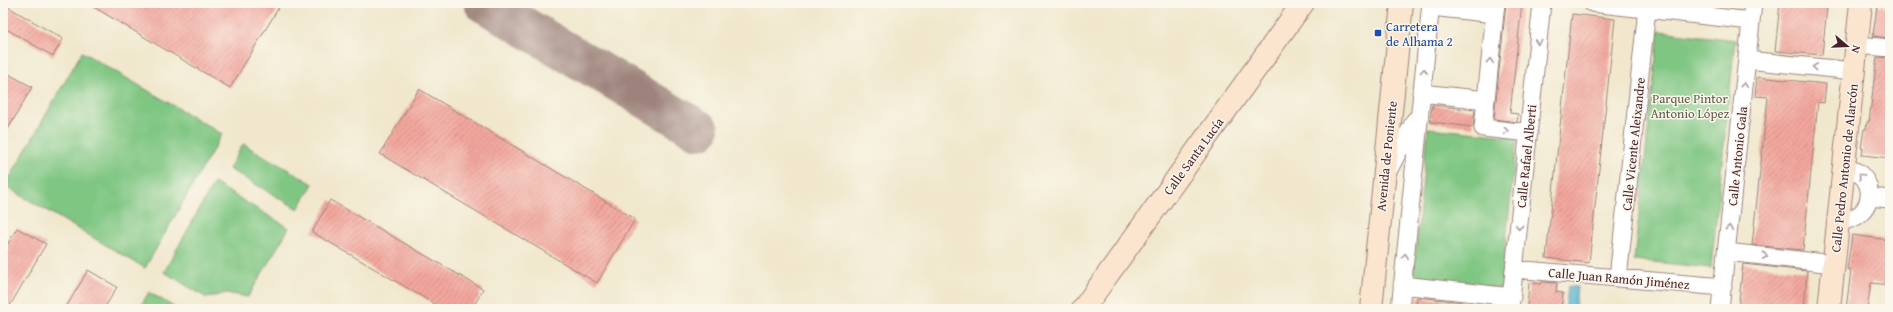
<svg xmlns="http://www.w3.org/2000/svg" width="1893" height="312" viewBox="0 0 1893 312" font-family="'Gentium Book Plus',serif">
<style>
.green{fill:#7fc682;stroke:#647256}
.water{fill:#4fb0ce;stroke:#4c687c}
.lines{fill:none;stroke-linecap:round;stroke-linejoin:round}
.taxiway{stroke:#9d837c;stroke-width:40}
.building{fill:url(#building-hatch)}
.street-casing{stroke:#9d837c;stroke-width:19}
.secondary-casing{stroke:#9d837c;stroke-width:24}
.street{stroke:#fff;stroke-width:17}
.secondary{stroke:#fbe5cf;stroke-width:22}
.oneway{stroke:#ae9aa0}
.transit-dot{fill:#1a4fb4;stroke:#fbf7ec;stroke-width:1.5}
.labels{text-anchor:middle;stroke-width:3;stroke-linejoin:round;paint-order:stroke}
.transit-label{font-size:13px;fill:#164399;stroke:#fbf7ec;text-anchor:start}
.park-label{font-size:13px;fill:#5d5949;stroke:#fbf7ec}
.street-label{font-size:13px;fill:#4a1f2b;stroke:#fbf7ec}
</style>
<defs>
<pattern id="building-hatch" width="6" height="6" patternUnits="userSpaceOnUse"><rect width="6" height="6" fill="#f3a79e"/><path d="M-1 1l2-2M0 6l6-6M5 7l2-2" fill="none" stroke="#c78781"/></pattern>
</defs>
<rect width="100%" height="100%" fill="#fbf7ec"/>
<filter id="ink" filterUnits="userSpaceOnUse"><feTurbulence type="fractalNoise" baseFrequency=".025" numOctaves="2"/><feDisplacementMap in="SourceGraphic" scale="8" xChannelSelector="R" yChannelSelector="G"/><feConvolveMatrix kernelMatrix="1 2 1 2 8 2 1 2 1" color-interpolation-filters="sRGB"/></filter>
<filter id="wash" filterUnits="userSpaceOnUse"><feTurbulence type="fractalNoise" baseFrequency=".012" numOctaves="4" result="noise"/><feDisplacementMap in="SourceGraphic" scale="16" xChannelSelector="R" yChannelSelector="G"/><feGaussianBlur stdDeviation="0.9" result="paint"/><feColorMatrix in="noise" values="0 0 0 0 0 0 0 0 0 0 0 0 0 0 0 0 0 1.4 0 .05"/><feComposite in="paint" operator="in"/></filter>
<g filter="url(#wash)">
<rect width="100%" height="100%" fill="#f0e7cc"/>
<path class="green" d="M1659 31 1735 40 1711 268 1634 260Z
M82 52 222 134 145 268 5 186Z
M1428 128 1517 137 1501 288 1413 279Z
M243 144 313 184 298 209 229 169Z
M214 183 289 228 248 297 226 293 207 298 164 272Z
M149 292 177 309H139Z"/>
<path class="water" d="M1568 286 1577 287 1575 309H1565Z"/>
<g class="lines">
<path class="taxiway" d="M484 3 699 130"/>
</g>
<g id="blocks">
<path class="building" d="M87 3H272L279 7 230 88Z
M1506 3H1522L1510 113 1518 114 1517 122 1494 119Z
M1780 3H1825L1824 7 1827 8 1822 55 1775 51Z
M3 4 63 39 53 56 3 27Z
M1877 6 1890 7V38L1873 36Z
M1572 14 1615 19 1589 263 1546 258Z
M1877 57 1890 58V158L1862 155 1863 148H1861L1864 129H1866L1867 122H1869Z
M3 71 32 87 3 138Z
M1757 77 1826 84 1824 103 1818 102 1803 250 1752 245 1768 97 1755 96Z
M419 89 635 219 597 283 380 154Z
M1432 105 1475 110 1473 127 1430 122Z
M330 200 483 289 472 309H443L312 232Z
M17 228 46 244 8 309H3V252Z
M1852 235 1890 240V285L1871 283 1867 309H1846L1851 270 1847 269Z
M1743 264 1807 271 1804 309H1738Z
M88 270 117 287 104 309H65Z
M1542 282 1557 283 1556 292 1563 293 1561 309 1527 308 1529 283 1541 284Z
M1417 297 1462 302V309H1416Z"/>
</g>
</g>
<g filter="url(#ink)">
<use href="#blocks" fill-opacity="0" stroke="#9d837c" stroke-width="1"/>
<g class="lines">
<defs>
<path id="street" d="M1496 3 1483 128 1529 133
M1592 3 1751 21
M1431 7 1495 14
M1857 45 1890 48
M1747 60 1854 71
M1421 93 1486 100
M1387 173 1415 120
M1870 197 1890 199
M1838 220C1876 223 1881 172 1844 168
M1726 252 1834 264
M1514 269 1723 287
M1618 278 1647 9
M1402 285 1512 297
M1400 309 1431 3
M1510 309 1542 3
M1720 309 1753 3"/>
<path id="secondary" d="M1083 309 1303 3
M1371 309 1402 3
M1829 309 1861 3"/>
</defs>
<use href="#street" class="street-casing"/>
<use href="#secondary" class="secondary-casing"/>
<use href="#street" class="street"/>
<use href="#secondary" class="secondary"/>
</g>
<defs><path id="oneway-chevron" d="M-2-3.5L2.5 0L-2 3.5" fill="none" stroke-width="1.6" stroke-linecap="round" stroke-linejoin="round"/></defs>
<g class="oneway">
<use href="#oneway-chevron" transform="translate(1538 42) rotate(96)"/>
<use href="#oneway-chevron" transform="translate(1490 61) rotate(-84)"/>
<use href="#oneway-chevron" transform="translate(1815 67) rotate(-174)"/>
<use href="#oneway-chevron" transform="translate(1424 71) rotate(-84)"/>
<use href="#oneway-chevron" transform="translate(1744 85) rotate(-84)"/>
<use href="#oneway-chevron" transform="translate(1506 131) rotate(6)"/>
<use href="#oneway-chevron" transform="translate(1861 176) rotate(-135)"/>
<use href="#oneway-chevron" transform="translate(1519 227) rotate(96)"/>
<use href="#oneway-chevron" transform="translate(1729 228) rotate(-84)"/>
<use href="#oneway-chevron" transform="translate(1405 256) rotate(-84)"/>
<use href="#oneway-chevron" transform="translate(1765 256) rotate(6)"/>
</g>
</g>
<rect class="transit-dot" x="1374" y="29" width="8" height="8" rx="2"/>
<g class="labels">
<g class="transit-label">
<text x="1386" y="31">Carretera<tspan x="1386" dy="15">de Alhama 2</tspan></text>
</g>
<g class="park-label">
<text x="1690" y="103">Parque Pintor<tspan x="1690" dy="15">Antonio López</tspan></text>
</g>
<g class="street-label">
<text transform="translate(1633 144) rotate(-84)" y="5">Calle Vicente Aleixandre</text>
<text transform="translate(1193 156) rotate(-54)" y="5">Calle Santa Lucía</text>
<text transform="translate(1386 156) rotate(-84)" y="5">Avenida de Poniente</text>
<text transform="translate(1526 156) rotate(-84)" y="5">Calle Rafael Alberti</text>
<text transform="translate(1737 156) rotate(-84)" y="5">Calle Antonio Gala</text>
<text transform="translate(1844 168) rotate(-84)" y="5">Calle Pedro Antonio de Alarcón</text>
<text transform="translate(1619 278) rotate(5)" y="5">Calle Juan Ramón Jiménez</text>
</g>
</g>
<rect width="1893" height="312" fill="none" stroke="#fbf7ec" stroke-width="16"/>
<g transform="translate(1847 46) rotate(109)" stroke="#fbf7ec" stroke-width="3" paint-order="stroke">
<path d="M0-3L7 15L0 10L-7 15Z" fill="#4a1f2b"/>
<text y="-6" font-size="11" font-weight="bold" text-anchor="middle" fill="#4a1f2b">N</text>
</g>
</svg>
